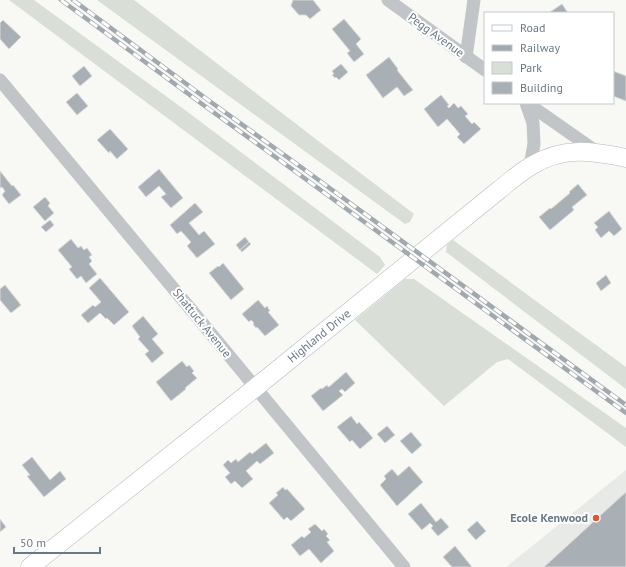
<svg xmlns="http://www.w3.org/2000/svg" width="626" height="567" viewBox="0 0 626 567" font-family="'PT Sans',sans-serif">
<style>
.built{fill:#e8eae8}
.green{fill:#d9ded6}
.building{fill:#a8b0b6;stroke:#d9d9d7}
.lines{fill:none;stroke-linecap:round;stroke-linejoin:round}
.secondary-casing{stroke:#b3b9bd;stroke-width:19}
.street{stroke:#c1c5c8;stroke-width:13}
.secondary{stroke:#fff;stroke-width:18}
.rail-casing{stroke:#a2a9ae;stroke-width:4.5}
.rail{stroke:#fff;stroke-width:3;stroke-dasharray:9;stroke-linecap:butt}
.poi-dot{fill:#dc5831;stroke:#fff;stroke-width:1.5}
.labels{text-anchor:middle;stroke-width:4;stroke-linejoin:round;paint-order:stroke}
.street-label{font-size:12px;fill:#687885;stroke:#fff}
.poi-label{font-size:12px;font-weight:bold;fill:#687885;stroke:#fff;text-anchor:end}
</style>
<rect width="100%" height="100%" fill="#f8f8f5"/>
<path class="built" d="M626 470V567H506Z"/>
<path class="green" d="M9 0H34L189 113 380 257 385 265 377 274Z
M97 0H134L414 214 410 222 405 224Z
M453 240 626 367V389L446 252 447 245Z
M405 279H414L626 428V447L508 359 497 362 444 406 355 320Z"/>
<path class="building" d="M293 0H313L321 10 310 19 306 15H299L291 6Z
M562 4 568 13H550V12Z
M344 19 361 39 356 44 364 54 354 62 347 53 350 51 332 29Z
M3 20 21 37 9 49 0 39V23Z
M389 57 398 69 397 70 413 90 404 96 397 87 383 98 366 75Z
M341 64 348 72 339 80 336 77 335 78 332 75 334 74 332 71Z
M84 66 92 76 80 86 72 76Z
M613 71 626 76V101L613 96Z
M77 93 88 106 77 115 66 102Z
M441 95 449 105 447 106 449 108 454 103 458 108 461 106 468 114 465 116 472 124 474 122 481 129 464 144 457 137 460 134 447 119 438 127 424 109Z
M110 129 128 149 117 159 110 151 109 153 97 140Z
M159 169 183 198 171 208 161 197 166 194 159 186 146 197 138 187Z
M0 171 12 186 13 185 21 195 9 204 2 195 5 191 2 187 0 188Z
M578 184 587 195 572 207 574 210 550 230 539 217 550 208 551 209 570 193 569 192Z
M45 197 50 203 48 206 54 213 45 221 33 207Z
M195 203 203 212 189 223 199 235 204 231 215 244 197 258 187 246 191 242 181 231 177 234 170 225Z
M609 211 622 229 614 236 609 231 601 238 595 230 598 227 594 223Z
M50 220 54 225 46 232 41 227Z
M245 237 249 242 240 250 236 245Z
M71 239 78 248 81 246 84 250 87 248 92 255 89 257 92 261 89 264 97 274 86 283 81 276 77 279 69 269 72 267 58 250Z
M249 242 251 244 242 252 240 250Z
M223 263 244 289 231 300 209 273 218 266 219 267Z
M606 275 611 283 601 291 596 283Z
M100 278 129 312 114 325 107 318 106 319 100 313 88 323 81 315 93 305 95 307 101 302 89 288Z
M5 285 21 305 11 313 0 300V289Z
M258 300 265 308 267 306 270 311 268 312 279 325 265 336 257 327 256 328 253 324 254 323 251 320 249 322 242 314Z
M143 316 158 334 152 339 164 353 152 363 145 354 149 351 138 339 140 337 132 326Z
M182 361 187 367 189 365 194 371 192 373 197 378 185 388 186 389 171 401 156 382Z
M346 372 355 383 345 392 342 389 339 391 343 395 323 411 311 396 321 388 322 389 327 385 328 387 330 386Z
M351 416 357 424 359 422 373 438 360 449 352 440 350 442 337 427Z
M387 426 395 435 385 443 377 434Z
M411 432 422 445 412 454 400 441Z
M266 443 274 453 260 464 257 461 246 471 253 479 242 488 235 481 231 484 225 477 230 473 223 465 228 460 231 463 236 459 238 462 250 452 252 454Z
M32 457 50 480 60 471 66 479 44 497 27 476 30 475 22 465Z
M409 466 423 482 397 506 380 485 386 479 384 476 392 469 398 476Z
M283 487 285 490 287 489 305 509 291 521 287 517 284 520 269 503 278 495 276 493Z
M626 492V567H544Z
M421 503 436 522 441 518 449 527 438 536 431 528 433 526 430 523 422 530 408 514Z
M0 519 6 527 0 532Z
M477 521 486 531 476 540 467 530Z
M315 524 322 531 324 529 328 534 326 536 330 540 327 542 334 551 321 563 309 549 300 556 291 545 302 536 304 538 311 532 308 529Z
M455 546 472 567H452L443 557Z"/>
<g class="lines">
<defs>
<path id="secondary" d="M30 567 255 388 499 190C509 182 519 173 531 166 564 146 590 151 626 158"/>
</defs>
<use href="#secondary" class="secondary-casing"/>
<path class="street" d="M388 0 485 70
M466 57 474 0
M0 80 193 312 404 567
M526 103 533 123 534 144 530 166
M527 103 597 152"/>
<use href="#secondary" class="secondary"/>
<defs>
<path id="rail" d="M61 0 202 104 274 156 626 413
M73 0 208 100 294 162 626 405"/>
</defs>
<use href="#rail" class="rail-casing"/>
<use href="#rail" class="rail"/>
</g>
<circle class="poi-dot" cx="596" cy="518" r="4"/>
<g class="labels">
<g class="street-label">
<text transform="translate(436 35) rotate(36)" y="4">Pegg Avenue</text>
<text transform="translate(202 323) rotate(51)" y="4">Shattuck Avenue</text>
<text transform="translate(319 336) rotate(-39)" y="4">Highland Drive</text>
</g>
<g class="poi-label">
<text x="588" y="522">Ecole Kenwood</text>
</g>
</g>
<rect x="484" y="12" width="130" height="92" fill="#ffffff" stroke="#c3c9ce"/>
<rect x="492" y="25" width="20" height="6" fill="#ffffff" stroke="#c3c9ce"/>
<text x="520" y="32" font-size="12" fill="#687885">Road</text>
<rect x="492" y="45" width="20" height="6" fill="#a2a9ae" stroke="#c3c9ce"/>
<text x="520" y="52" font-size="12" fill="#687885">Railway</text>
<rect x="492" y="62" width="20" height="12" fill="#d9ded6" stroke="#c3c9ce"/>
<text x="520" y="72" font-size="12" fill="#687885">Park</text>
<rect x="492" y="82" width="20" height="12" fill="#a8b0b6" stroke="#c3c9ce"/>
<text x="520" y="92" font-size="12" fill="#687885">Building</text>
<path d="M14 547v6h86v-6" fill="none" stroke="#687885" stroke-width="2"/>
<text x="20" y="547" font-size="12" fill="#687885" stroke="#ffffff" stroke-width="3" paint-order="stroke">50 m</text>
</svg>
